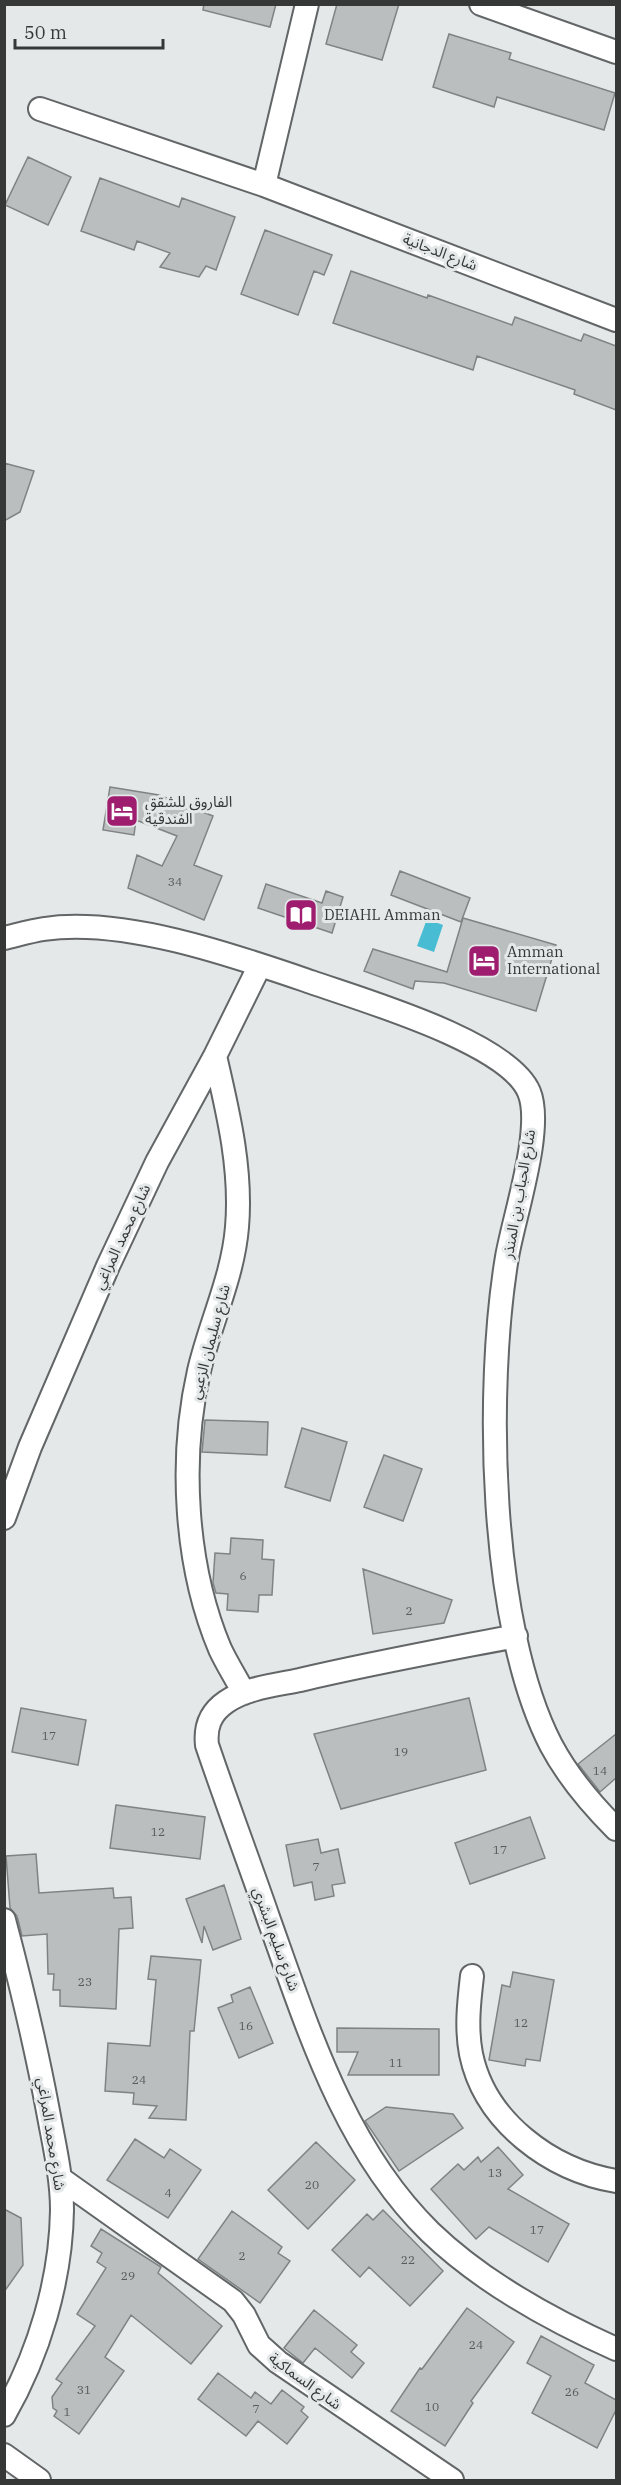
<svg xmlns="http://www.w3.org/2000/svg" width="621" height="2485" viewBox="0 0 621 2485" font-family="'IBM Plex Serif','Noto Sans Arabic',serif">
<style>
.water{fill:#48bcd3}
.building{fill:#bbbebf;stroke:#7f8383;stroke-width:1.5}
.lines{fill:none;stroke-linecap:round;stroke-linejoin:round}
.minor-casing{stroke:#626667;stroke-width:26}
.minor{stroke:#fff;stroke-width:22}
.labels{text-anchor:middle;stroke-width:6;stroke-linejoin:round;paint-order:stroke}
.number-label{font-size:12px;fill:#575a5a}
.street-label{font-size:15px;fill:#363838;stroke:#e4e8e9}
.poi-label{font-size:15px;fill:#363838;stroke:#e4e8e9;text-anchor:start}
</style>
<rect width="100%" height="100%" fill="#e4e8e9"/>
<path class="water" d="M427 919 443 925 434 952 417 946Z"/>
<path class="building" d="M204 4H276L270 27 203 10Z
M337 4H399L382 60 326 44Z
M449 34 511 53 509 59 615 93 604 130 497 97 494 107 433 87Z
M28 157 71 177 48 225 5 205Z
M100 178 179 207 182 198 235 217 216 270 206 266 199 277 160 267 170 253 137 241 134 250 81 231Z
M265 230 332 255 324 275 314 271 298 315 241 294Z
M351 271 427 298 428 295 512 325 515 317 581 341 584 334 616 346V410L574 394 575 390 477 356 473 370 333 323Z
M4 463 34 471 20 512 4 521Z
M110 787 159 795 213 816 194 865 222 876 204 920 128 888 137 855 162 866 177 836 136 820 134 835 103 830Z
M400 871 470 898 461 922 391 895Z
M266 884 322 903 326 891 343 897 332 933 258 908Z
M463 918 556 945 536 1011 444 983 415 981 413 989 364 971 373 949 447 972Z
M205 1420 268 1422 267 1455 202 1452Z
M302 1428 347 1442 330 1501 285 1487Z
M384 1455 422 1469 403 1521 364 1507Z
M231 1538 263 1540 262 1559 274 1560 272 1595H259L258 1612 227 1610 228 1594 216 1593 213 1583 215 1553 230 1554Z
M363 1569 452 1600 444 1623 373 1634Z
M469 1698 486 1770 341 1809 314 1734Z
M21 1708 86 1720 78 1765 12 1752Z
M616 1734V1778L600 1792 578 1764Z
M116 1805 205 1817 200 1859 110 1848Z
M530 1817 545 1858 470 1884 455 1843Z
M318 1839 321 1853 338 1849 345 1883 332 1885 334 1896 315 1900 312 1882 294 1886 286 1845Z
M36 1854 39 1893 113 1888 114 1898 131 1897 133 1928 119 1929 116 2009 60 2006V1990H53L54 1974H48L47 1934 22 1936 17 1916 10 1908 6 1856Z
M224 1885 241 1939 213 1950 204 1926 202 1943 186 1899Z
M151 1956 201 1960 194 2031H190L186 2120 149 2118 157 2106 133 2104 134 2093 105 2091 108 2043 150 2046 156 1980 148 1979Z
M513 1972 554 1980 540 2061 526 2059 525 2066 489 2060 502 1985 510 1987Z
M250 1987 273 2043 239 2058 218 2008 233 2002 231 1995Z
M337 2028 439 2029V2075H348L358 2052H337Z
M386 2107 453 2114 463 2128 399 2171 365 2121Z
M135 2139 164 2158 170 2149 201 2170 168 2218 107 2180Z
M316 2142 355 2180 308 2229 268 2190Z
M498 2147 523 2175 508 2189 569 2224 548 2262 489 2227 476 2239 431 2189 458 2164 464 2170 478 2157 481 2162Z
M4 2209 21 2218 23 2265 4 2292Z
M383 2210 443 2271 410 2306 369 2267 360 2277 332 2250 367 2214 373 2220Z
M232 2211 282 2247 278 2253 290 2261 260 2303 198 2259Z
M101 2229 161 2267 158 2273 222 2326 191 2364 131 2315 105 2357 124 2371 79 2434 54 2416 57 2411 53 2408 52 2397 62 2383 56 2379 95 2326 77 2314 106 2268 97 2262 102 2253 91 2246Z
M467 2308 514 2342 471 2401 473 2403 445 2446 391 2411 420 2368 422 2369Z
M314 2310 357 2345 351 2352 364 2363 352 2378 315 2348 303 2363 284 2348Z
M541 2336 594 2365 585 2383 616 2400V2410L597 2448 532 2413 551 2376 527 2363Z
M218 2373 251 2398 255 2392 271 2404 282 2390 304 2407 301 2411 308 2417 287 2444 258 2421 246 2436 198 2399Z"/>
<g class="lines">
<defs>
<path id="minor" d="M481 4 616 52
M40 109 264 185 616 320
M264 185 307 4
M4 938C17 935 31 931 44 929 124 917 235 956 311 982 362 1000 508 1042 529 1092 544 1128 514 1216 507 1257 485 1389 489 1625 551 1745 568 1777 591 1804 616 1829
M215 1056C228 1112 242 1169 237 1227 233 1277 210 1323 199 1371 179 1459 185 1566 220 1649 227 1664 236 1678 244 1693
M4 1518 30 1447 108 1266 157 1162 215 1056 260 965
M516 1636C444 1650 372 1663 300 1680 276 1685 246 1688 226 1702 210 1713 205 1727 207 1745 227 1804 249 1862 269 1920 308 2029 345 2149 430 2232 482 2282 551 2320 616 2349
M4 1920C21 1984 36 2047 48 2111 54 2144 62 2177 62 2210 61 2280 39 2354 4 2415
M472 1976C469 2002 466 2028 471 2054 485 2122 551 2170 616 2181
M61 2179 233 2301 244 2315 259 2345 278 2362 452 2480
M4 2455 39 2480"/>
</defs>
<use href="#minor" class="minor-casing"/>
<use href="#minor" class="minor"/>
</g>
<defs>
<symbol id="hotel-square" viewBox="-11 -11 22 22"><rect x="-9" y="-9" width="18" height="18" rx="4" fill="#9f1d6f" stroke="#e4e8e9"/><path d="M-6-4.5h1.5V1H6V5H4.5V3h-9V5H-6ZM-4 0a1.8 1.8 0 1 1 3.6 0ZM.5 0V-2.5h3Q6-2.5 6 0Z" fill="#fff"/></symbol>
<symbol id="library-square" viewBox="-11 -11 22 22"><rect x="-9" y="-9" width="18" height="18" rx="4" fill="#9f1d6f" stroke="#e4e8e9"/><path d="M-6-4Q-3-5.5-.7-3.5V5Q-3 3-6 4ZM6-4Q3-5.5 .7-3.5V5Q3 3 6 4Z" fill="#fff"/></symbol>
</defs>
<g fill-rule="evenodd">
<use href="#hotel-square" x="103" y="792" width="38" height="38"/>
<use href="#library-square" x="282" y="896" width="38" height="38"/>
<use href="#hotel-square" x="465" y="942" width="38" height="38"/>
</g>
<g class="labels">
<g class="number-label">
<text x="175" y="886">34</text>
<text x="243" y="1580">6</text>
<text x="409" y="1615">2</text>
<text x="49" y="1740">17</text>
<text x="401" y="1756">19</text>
<text x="600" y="1775">14</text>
<text x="158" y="1836">12</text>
<text x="500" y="1854">17</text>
<text x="316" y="1871">7</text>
<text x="85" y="1986">23</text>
<text x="521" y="2027">12</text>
<text x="246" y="2030">16</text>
<text x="396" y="2067">11</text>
<text x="139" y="2084">24</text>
<text x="495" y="2177">13</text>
<text x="312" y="2189">20</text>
<text x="168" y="2197">4</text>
<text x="537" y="2234">17</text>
<text x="242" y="2260">2</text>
<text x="408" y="2264">22</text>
<text x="128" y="2280">29</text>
<text x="476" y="2349">24</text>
<text x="84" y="2394">31</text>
<text x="572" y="2396">26</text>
<text x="432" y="2411">10</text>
<text x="256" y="2413">7</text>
<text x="67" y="2416">1</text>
</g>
<g class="street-label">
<text transform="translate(440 252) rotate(21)" y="5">شارع الدجانية</text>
<text transform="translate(519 1194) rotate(-80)" y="5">شارع الحباب بن المنذر</text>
<text transform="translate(122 1237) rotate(-65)" y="5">شارع محمد المراغي</text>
<text transform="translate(210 1342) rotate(-75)" y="5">شارع سليمان الزعبي</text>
<text transform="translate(276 1939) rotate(70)" y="5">شارع سليم البشري</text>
<text transform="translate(51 2134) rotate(81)" y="5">شارع محمد المراغي</text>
<text transform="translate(305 2381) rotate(36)" y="5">شارع السماكية</text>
</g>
<g class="poi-label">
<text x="145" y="807">الفاروق للشقق<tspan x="145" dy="17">الفندقية</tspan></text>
<text x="324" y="920">DEIAHL Amman</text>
<text x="507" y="957">Amman<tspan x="507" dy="17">International</tspan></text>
</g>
</g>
<rect width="621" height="2485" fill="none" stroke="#363838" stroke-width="12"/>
<path d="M15 39v9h148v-9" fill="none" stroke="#363838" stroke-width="3"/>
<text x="24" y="39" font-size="18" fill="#363838" stroke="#e4e8e9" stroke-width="4.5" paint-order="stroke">50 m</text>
</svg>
